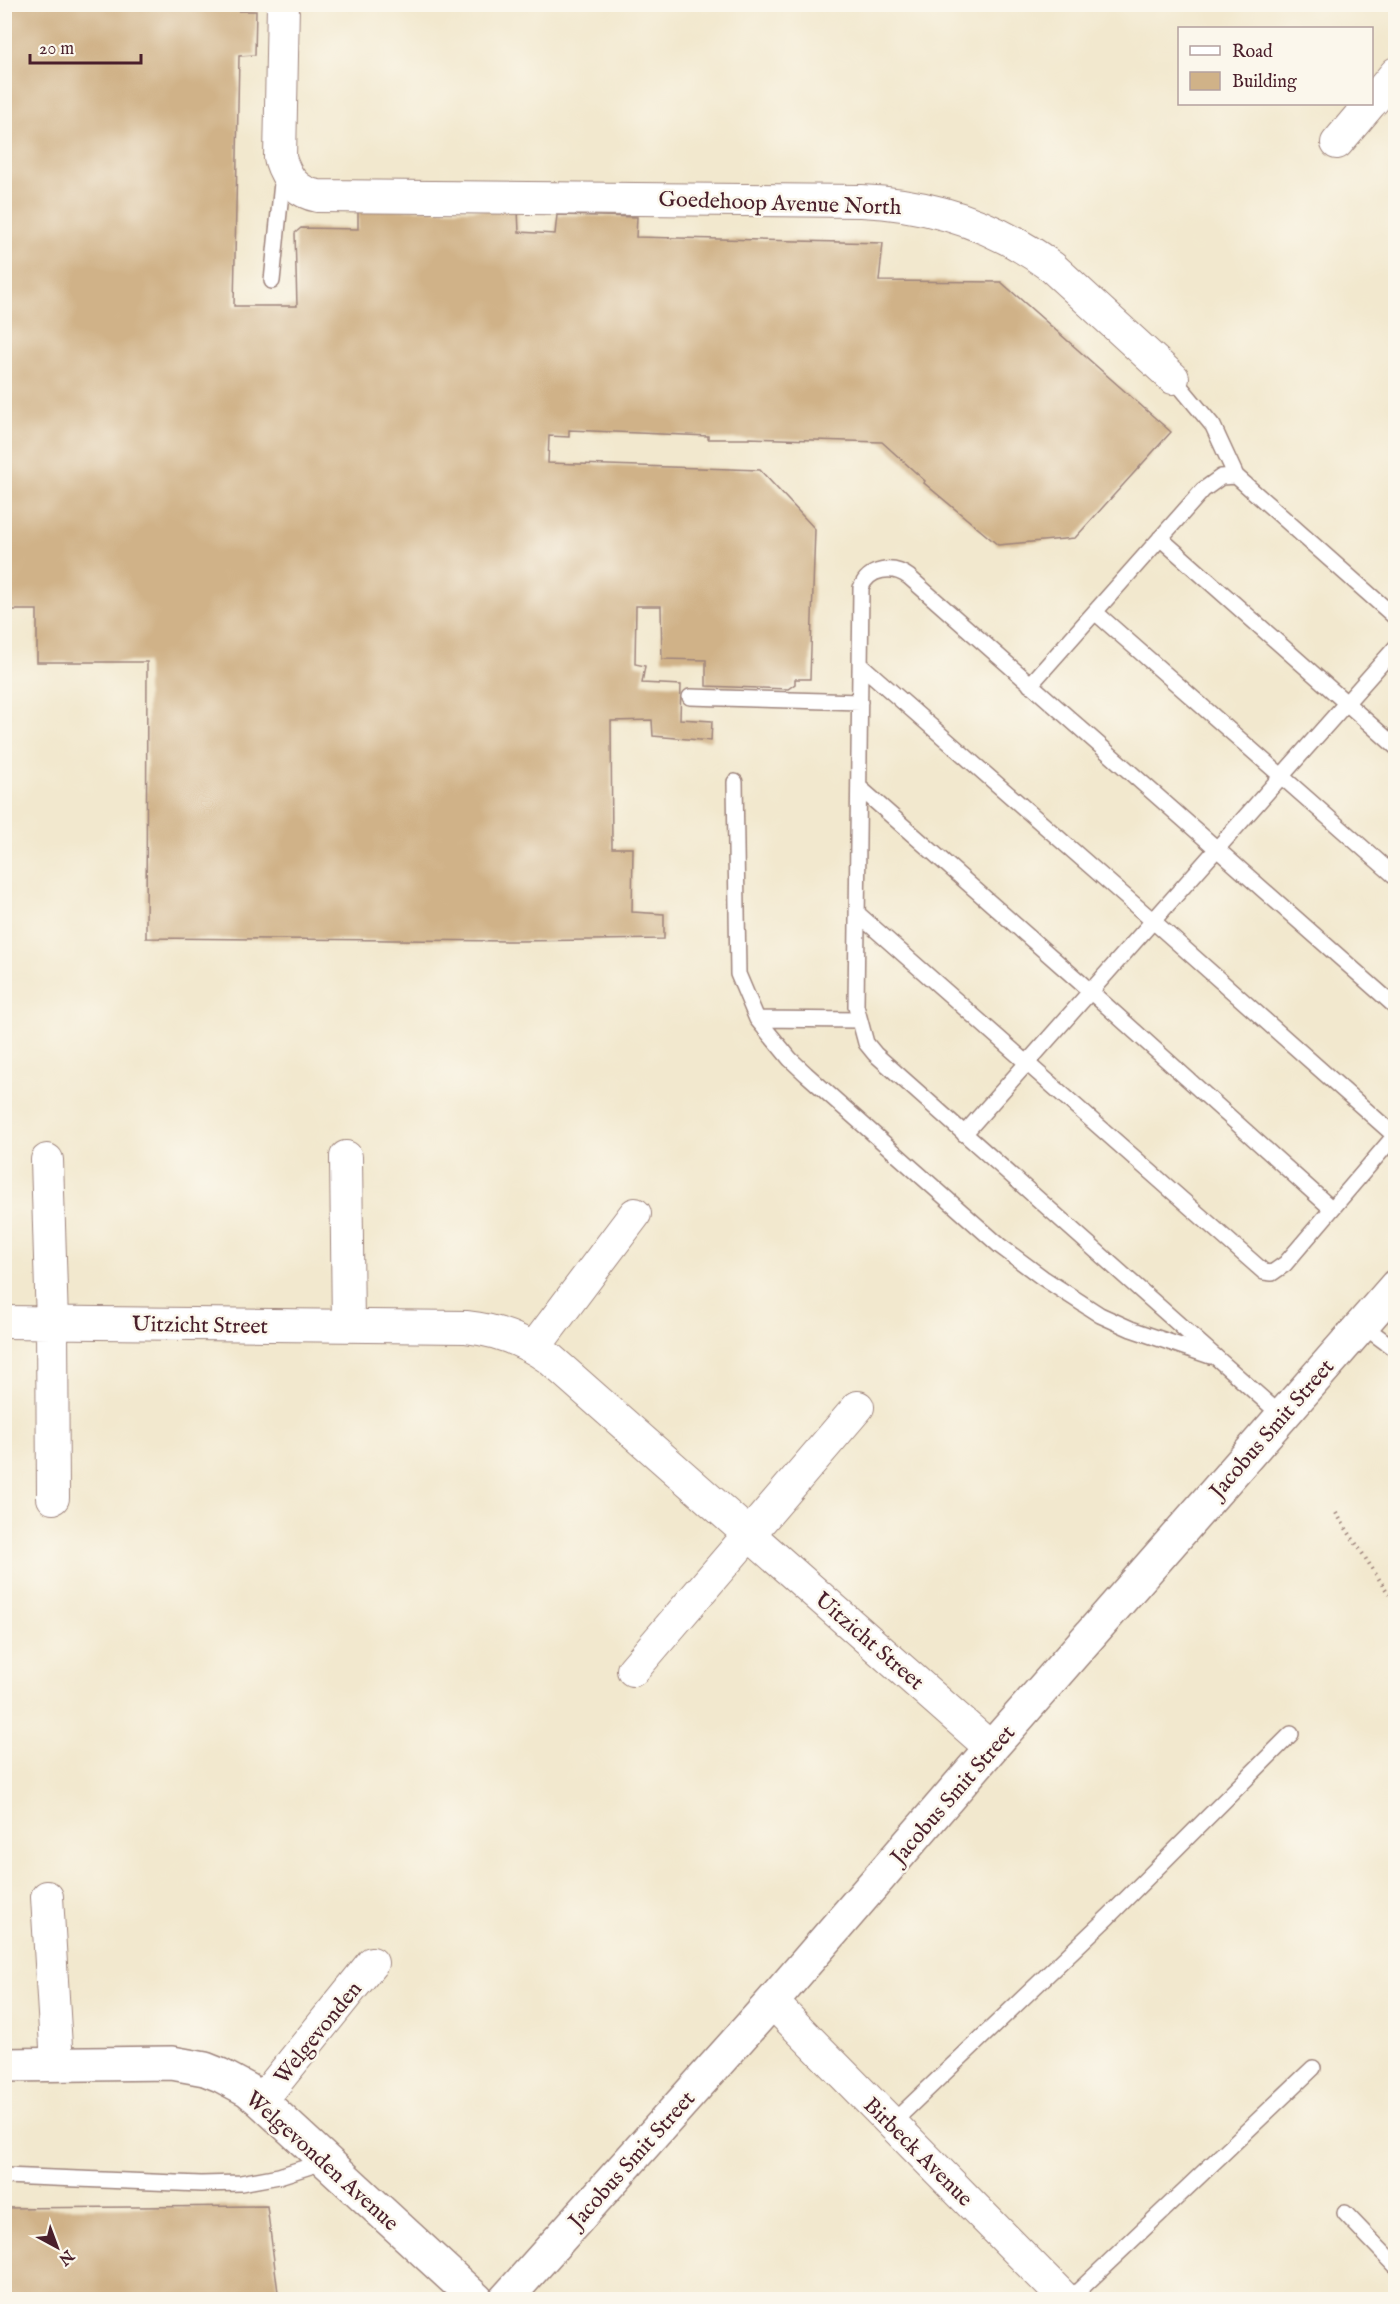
<svg xmlns="http://www.w3.org/2000/svg" width="1400" height="2304" viewBox="0 0 1400 2304" font-family="'IM FELL English',serif">
<style>
.building{fill:#d0b288}
.lines{fill:none;stroke-linecap:round;stroke-linejoin:round}
.service-casing{stroke:#9e847c;stroke-width:18}
.minor-casing{stroke:#9e847c;stroke-width:34}
.tertiary-casing{stroke:#9e847c;stroke-width:36}
.path{stroke:#9e847c;stroke-width:4;stroke-dasharray:1.5 4.5;stroke-linecap:butt}
.service{stroke:#fff;stroke-width:15}
.minor{stroke:#fff;stroke-width:32}
.tertiary{stroke:#fff;stroke-width:33}
.labels{text-anchor:middle;stroke-width:5;stroke-linejoin:round;paint-order:stroke}
.street-label{font-size:22px;fill:#4a1f2b;stroke:#fbf7ec}
</style>
<rect width="100%" height="100%" fill="#fbf7ec"/>
<filter id="ink" filterUnits="userSpaceOnUse"><feTurbulence type="fractalNoise" baseFrequency=".0167" numOctaves="2"/><feDisplacementMap in="SourceGraphic" scale="12" xChannelSelector="R" yChannelSelector="G"/><feConvolveMatrix kernelMatrix="1 2 1 2 8 2 1 2 1" color-interpolation-filters="sRGB"/></filter>
<filter id="wash" filterUnits="userSpaceOnUse"><feTurbulence type="fractalNoise" baseFrequency=".008" numOctaves="4" result="noise"/><feDisplacementMap in="SourceGraphic" scale="24" xChannelSelector="R" yChannelSelector="G"/><feGaussianBlur stdDeviation="1.35" result="paint"/><feColorMatrix in="noise" values="0 0 0 0 0 0 0 0 0 0 0 0 0 0 0 0 0 1.4 0 .05"/><feComposite in="paint" operator="in"/></filter>
<g filter="url(#wash)">
<rect width="100%" height="100%" fill="#f2e8ce"/>
<g id="blocks">
<path class="building" d="M4 4H239V11H256L255 55 239 56 234 306H297L295 233 301 228 358 229V209L518 210 519 232 555 234 557 215 637 217 636 237 883 243 879 281 1001 282 1171 432 1075 538 998 545 924 483 925 481 882 442 749 438V439H708V436L569 430V437L549 436 548 463 760 470 815 529 810 679H795V684L788 689 706 686V660L662 659 661 606H636L635 664 645 666 642 683 681 685 680 719 712 721 711 741 653 736 652 720 611 721 612 848H633L632 912 664 914V939L516 941 146 938 147 662H37V610H4Z
M267 2206 279 2300H4V2208Z"/>
</g>
</g>
<g filter="url(#ink)">
<use href="#blocks" fill-opacity="0" stroke="#9e847c" stroke-width="1.5"/>
<g class="lines">
<defs>
<path id="service" d="M272 281 283 173
M1173 378 1213 426 1236 476 1396 618
M1160 538 1396 747
M1095 612 1396 877
M861 665 1152 920 1394 1135
M1030 685 1203 490 1221 477 1236 476
M690 697 860 702
M735 782 738 974 757 1019 790 1059 806 1074 1000 1246 1043 1278 1100 1315 1131 1329 1210 1356
M859 787 1090 991 1332 1209
M858 914 1264 1272 1272 1273 1285 1264 1396 1134
M757 1019 859 1020
M964 1134 1396 647
M1361 1324 1396 1350
M1282 1416 875 1054 866 1043 856 1006 861 588C868 568 893 565 909 577L1396 1007
M892 2123 1108 1917 1291 1734
M4 2176 201 2184 241 2183 279 2176 326 2161
M1345 2213 1396 2266
M1069 2300 1313 2068"/>
<path id="minor" d="M283 4 280 158C286 178 296 192 318 196L861 201C931 204 996 225 1052 267L1173 378
M1372 102 1396 73
M1337 143 1370 104
M346 1157 348 1326
M47 1160 52 1323 53 1498
M4 1322 466 1327C497 1330 523 1340 549 1358L991 1748
M534 1348 635 1214
M633 1670 858 1407
M47 1897 57 2064
M772 2002 1066 2300
M261 2101 372 1963"/>
<path id="tertiary" d="M4 2065 172 2063 205 2069 220 2075 248 2090 261 2101 477 2300
M505 2300 772 2002 991 1748 1396 1286"/>
</defs>
<use href="#service" class="service-casing"/>
<use href="#minor" class="minor-casing"/>
<use href="#tertiary" class="tertiary-casing"/>
<path class="path" d="M1336 1513 1396 1605"/>
<use href="#service" class="service"/>
<use href="#minor" class="minor"/>
<use href="#tertiary" class="tertiary"/>
</g>
</g>
<g class="labels">
<g class="street-label">
<text transform="translate(780 202) rotate(2)" y="8">Goedehoop Avenue North</text>
<text transform="translate(200 1324) rotate(1)" y="8">Uitzicht Street</text>
<text transform="translate(1271 1428) rotate(-49)" y="8">Jacobus Smit Street</text>
<text transform="translate(870 1640) rotate(41)" y="8">Uitzicht Street</text>
<text transform="translate(952 1794) rotate(-49)" y="8">Jacobus Smit Street</text>
<text transform="translate(317 2032) rotate(-51)" y="8">Welgevonden</text>
<text transform="translate(919 2151) rotate(45)" y="8">Birbeck Avenue</text>
<text transform="translate(631 2159) rotate(-48)" y="8">Jacobus Smit Street</text>
<text transform="translate(323 2160) rotate(42)" y="8">Welgevonden Avenue</text>
</g>
</g>
<rect width="1400" height="2304" fill="none" stroke="#fbf7ec" stroke-width="24"/>
<rect x="1178" y="27" width="195" height="78" fill="#fbf7ec" stroke="#b4a19f" stroke-width="1.5"/>
<rect x="1190" y="46" width="30" height="9" fill="#ffffff" stroke="#b4a19f" stroke-width="1.5"/>
<text x="1232" y="57" font-size="18" fill="#4a1f2b">Road</text>
<rect x="1190" y="72" width="30" height="18" fill="#d0b288" stroke="#b4a19f" stroke-width="1.5"/>
<text x="1232" y="87" font-size="18" fill="#4a1f2b">Building</text>
<g transform="translate(57 2247) rotate(139)" stroke="#fbf7ec" stroke-width="4.5" paint-order="stroke">
<path d="M0-4.5L10 22L0 15L-10 22Z" fill="#4a1f2b"/>
<text y="-9" font-size="16" font-weight="bold" text-anchor="middle" fill="#4a1f2b">N</text>
</g>
<path d="M30 54v9h111v-9" fill="none" stroke="#4a1f2b" stroke-width="3"/>
<text x="39" y="54" font-size="18" fill="#4a1f2b" stroke="#fbf7ec" stroke-width="4.5" paint-order="stroke">20 m</text>
</svg>
